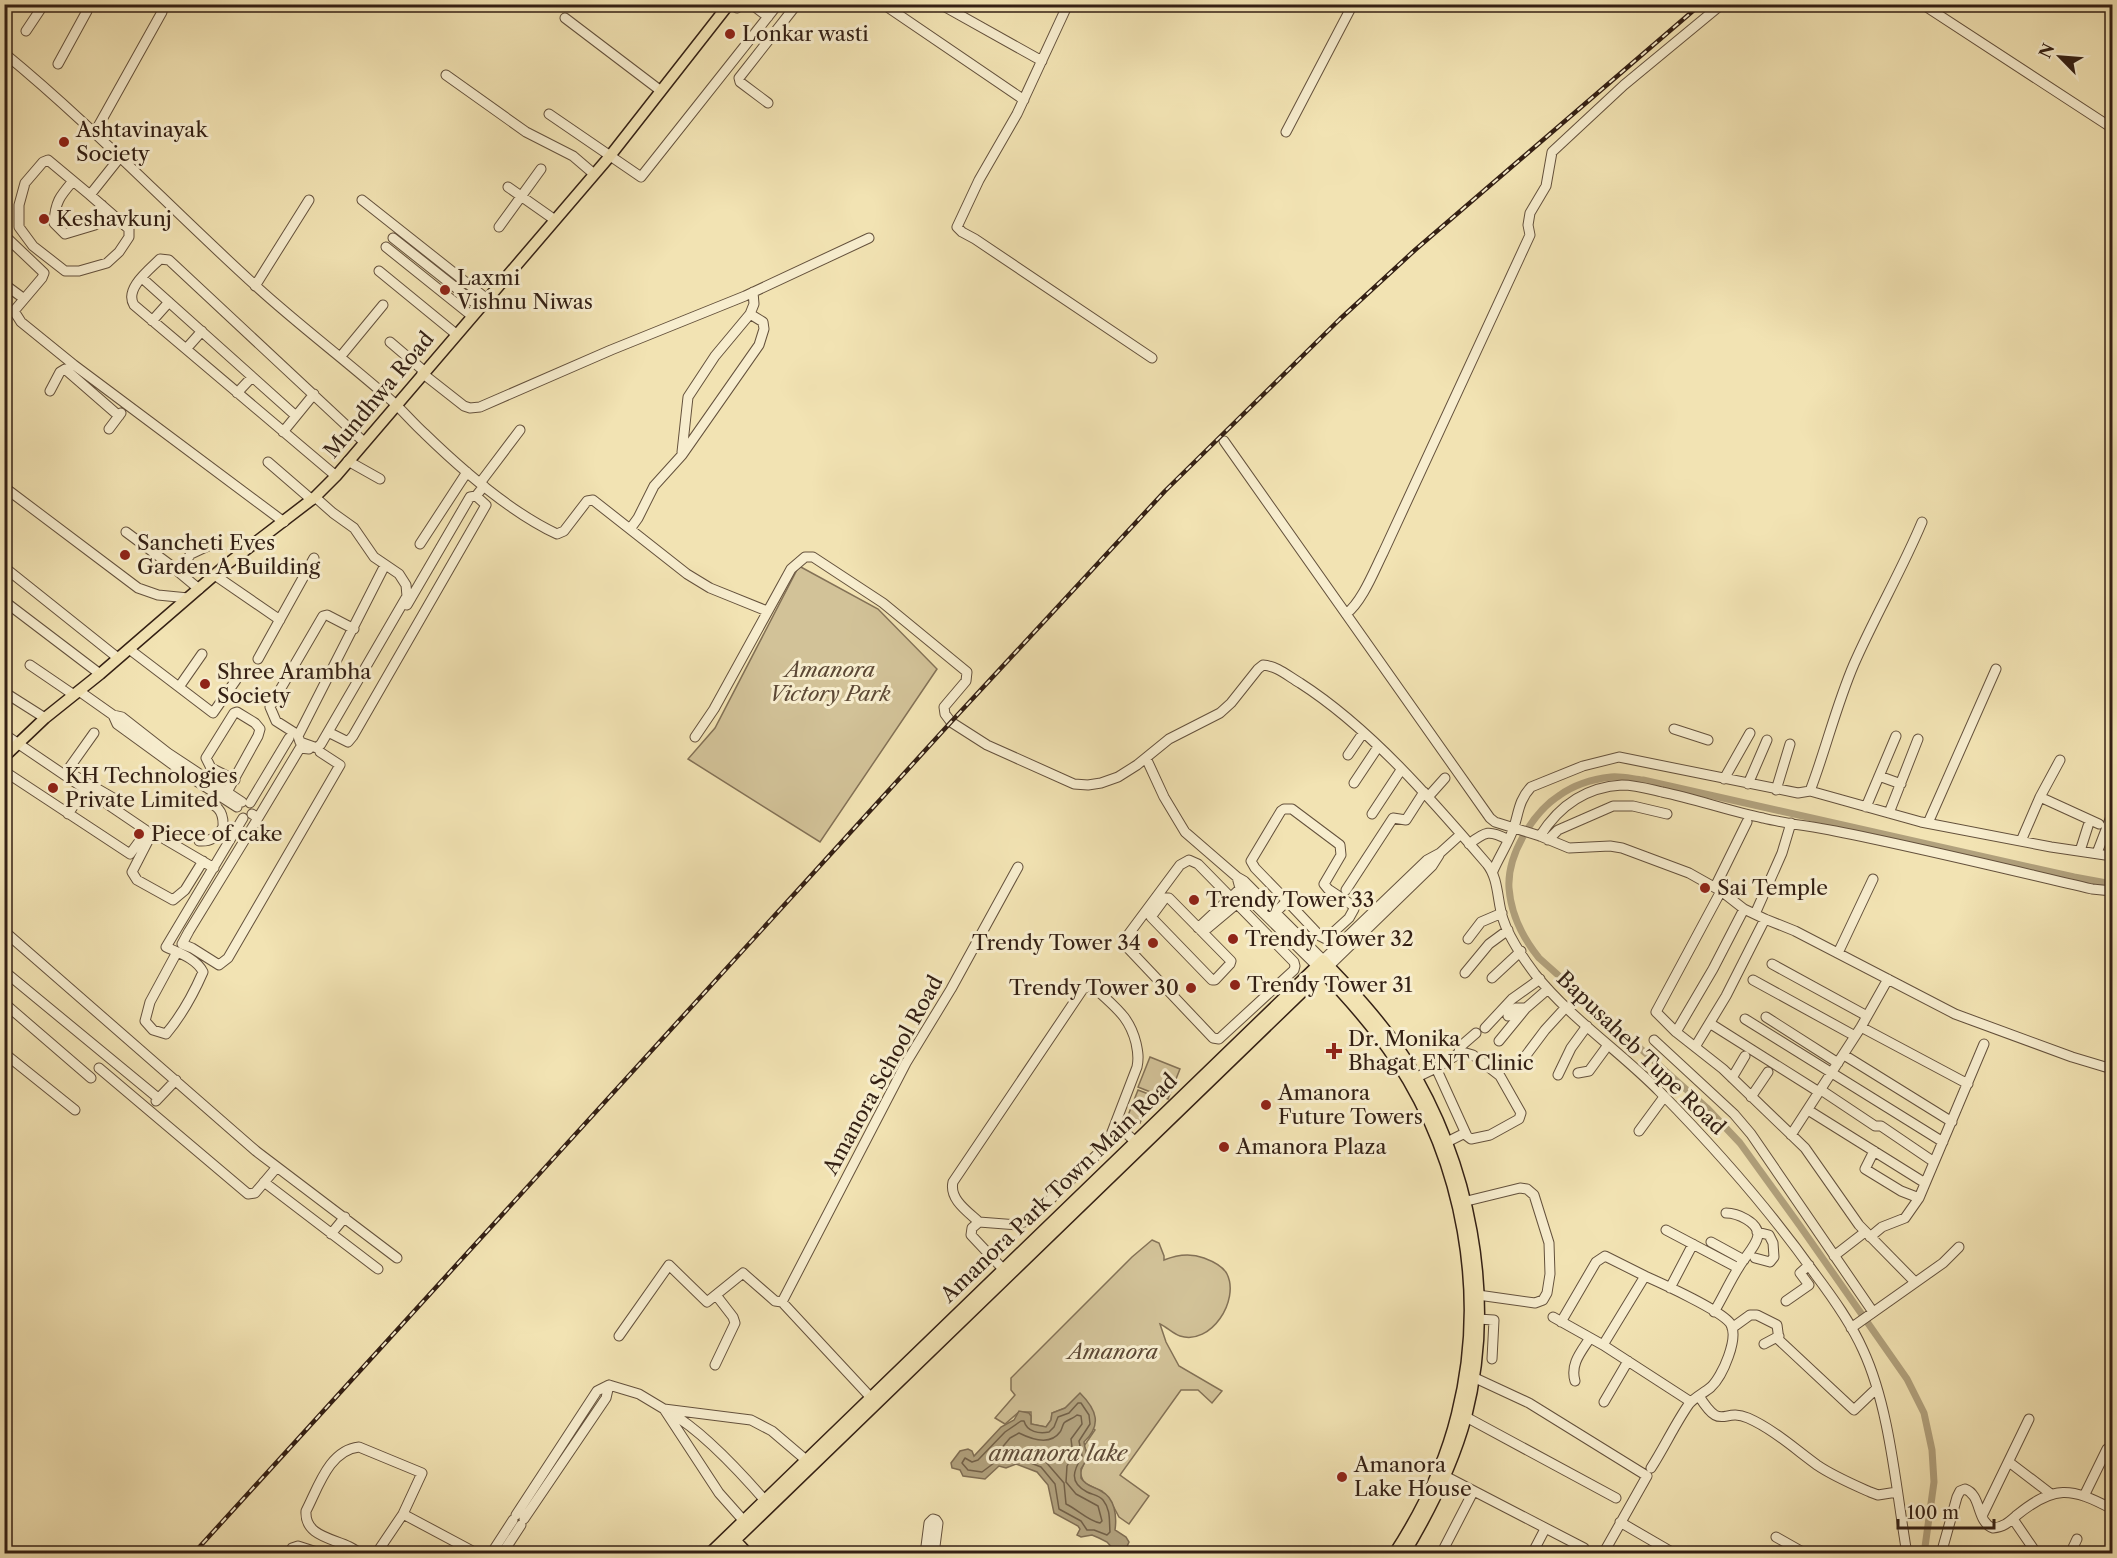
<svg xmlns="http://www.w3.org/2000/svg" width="2117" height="1558" viewBox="0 0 2117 1558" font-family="'Libre Caslon Text',serif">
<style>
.green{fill:#d2c298;stroke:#837156;stroke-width:1.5}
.water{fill:#b1a17d;stroke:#7f6d53;stroke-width:1.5}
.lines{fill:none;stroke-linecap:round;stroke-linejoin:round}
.shore{stroke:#726048;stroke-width:1.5}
.canal{stroke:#b1a17d;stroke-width:7}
.minor-casing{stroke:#64513c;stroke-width:11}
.major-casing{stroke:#342014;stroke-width:13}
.minor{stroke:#f7edce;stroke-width:9}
.major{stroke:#f2e3b3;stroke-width:10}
.rail-casing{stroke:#342014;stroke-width:4.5}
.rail{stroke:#f7edce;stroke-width:2;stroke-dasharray:7;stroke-linecap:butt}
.poi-dot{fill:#8f2418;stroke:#f7edce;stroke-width:2}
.labels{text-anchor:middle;stroke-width:6;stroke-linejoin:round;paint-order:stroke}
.poi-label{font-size:21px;fill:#342014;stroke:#f7edce;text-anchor:start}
.street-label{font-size:21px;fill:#342014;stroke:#f7edce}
.park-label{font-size:21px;font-style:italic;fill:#5c4835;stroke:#f7edce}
.water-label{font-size:22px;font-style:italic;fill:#604d39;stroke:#f7edce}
</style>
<rect width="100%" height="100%" fill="#f2e3b3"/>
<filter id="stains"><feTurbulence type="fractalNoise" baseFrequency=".00333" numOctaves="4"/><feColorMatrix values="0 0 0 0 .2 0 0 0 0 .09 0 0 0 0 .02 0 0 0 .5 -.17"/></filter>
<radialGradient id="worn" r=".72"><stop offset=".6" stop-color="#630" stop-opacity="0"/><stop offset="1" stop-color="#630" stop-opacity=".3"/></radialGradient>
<path class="green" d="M799 566 878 609 937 669 820 842 688 759 715 728Z
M1150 1057 1180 1069 1168 1099 1138 1087Z
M1138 1090 1151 1095 1140 1123 1127 1118Z
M1152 1240 1159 1243 1164 1256V1260C1176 1255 1191 1253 1204 1258 1212 1261 1223 1266 1227 1274 1240 1300 1211 1346 1180 1336 1173 1334 1167 1327 1160 1324L1166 1342 1179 1366 1222 1391 1212 1403 1198 1390H1181L1120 1475 1149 1496 1129 1524 1119 1517 1112 1504 1102 1491 1084 1483 1080 1473 1088 1454 1084 1446 1095 1430 1065 1408 1052 1413 1051 1420 1046 1427 1031 1424V1412H1019L1005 1424 995 1418 1015 1395 1011 1390V1378L1132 1257Z"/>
<path class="water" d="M1080 1393C1097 1410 1102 1425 1084 1442 1086 1457 1090 1455 1081 1469V1478C1087 1487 1093 1486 1101 1491 1115 1498 1117 1516 1115 1530L1126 1537 1129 1542 1124 1553H1117L1107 1542 1099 1538 1092 1535 1081 1537 1077 1535 1080 1529 1078 1526 1054 1513 1048 1485 1037 1472 1016 1464 1006 1468 999 1466 985 1479 963 1476 960 1470 952 1468 951 1463 960 1451 968 1449 972 1451 974 1456 1001 1427 1014 1420 1019 1411 1029 1413 1031 1416V1424L1046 1427 1051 1420 1052 1413 1065 1408Z"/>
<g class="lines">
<path class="shore" d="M1081 1403 1089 1415 1090 1424 1079 1441 1082 1456C1074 1470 1068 1482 1087 1492 1093 1495 1099 1495 1103 1500 1111 1510 1109 1521 1110 1532L1107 1535 1094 1530H1087L1081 1521 1059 1509 1055 1484 1041 1467 1018 1458 1006 1462 998 1460 982 1472 968 1470 962 1463 965 1458 972 1462 978 1460 1005 1432 1021 1421H1024C1027 1432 1039 1434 1049 1432L1054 1427 1058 1417 1069 1413 1078 1403Z
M1077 1415 1081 1416 1082 1424 1071 1439 1073 1455 1067 1466 1066 1482 1076 1494 1098 1506 1102 1521 1100 1523C1088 1521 1077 1509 1066 1504L1064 1483 1045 1461 1020 1451 1006 1454 1000 1450 1010 1438 1019 1433C1031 1439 1050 1446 1060 1432 1062 1430 1062 1426 1064 1423 1067 1420 1074 1418 1077 1415Z"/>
<path class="canal" d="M1924 1554 1934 1482 1932 1450 1924 1413 1907 1379 1800 1226 1740 1143 1707 1108 1539 958C1522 937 1511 915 1509 888 1507 855 1533 812 1560 795 1574 785 1594 779 1611 777 1621 776 1633 779 1643 780L2074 877 2112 884"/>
<defs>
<path id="minor" d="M751 4 768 17
M883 4 1024 100
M940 4 1042 61
M1068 4 1017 114 979 180 957 227 962 232 975 239 1152 358
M1922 4 2112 128
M737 8 740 4
M565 18 661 91
M26 31 44 4
M4 53C93 126 172 210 257 287 301 327 348 362 392 401 403 411 413 423 424 433 461 469 510 512 557 534L564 531 587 501 593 500 687 574 710 588 767 611
M58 64 87 11V4
M446 75 526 132 573 156 594 174
M768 103 740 82 739 78 797 4
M549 114 641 177 778 4
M95 132 162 12 164 4
M1286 132 1353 4
M73 181C60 196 55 202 54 223L65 234 95 225 102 205
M508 187 555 220
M90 195 129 229V237L119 252 107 263 79 271H65L33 246 19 227V205L25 183 43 162 48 160 90 195 121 156
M362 200 487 299
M499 227 541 169
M4 235 44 273 42 278 14 311 21 322 74 365 284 522
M393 238 480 307
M386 247 472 316
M379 271 456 334
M142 278 296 416
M4 284 23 298
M255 286 309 200
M152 321 169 302
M390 342 424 371
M186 349 202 331
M341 356 383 305
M422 373 464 406 470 408 480 407 611 350 745 296 869 238
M50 391 60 372 65 369 119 416
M237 393 252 377
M109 429 121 413
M283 432 314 394
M1224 441 1490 818 1495 822 1540 836 1569 848 1610 846 1622 848 1689 873 1721 891 1744 909 1765 919 1795 931 1955 1014 2072 1057 2112 1069
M682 452 688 397 715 356 750 314 754 304 753 292
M348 461 380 479
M268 462 312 500
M336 476 134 305C124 289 149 270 160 259L169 260 364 442
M480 483 520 430
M8 490 138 588 158 595 188 598
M315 497 333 513 354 528 374 557 399 574 406 585 407 596 321 744 317 748 300 742 298 736 385 565
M630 529 638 518 654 486 682 455 759 345 764 329 763 322 750 314
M126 532 169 564 199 589
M420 544 467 472
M4 567 118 658
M178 571 191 554 208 546
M216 576 280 620
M4 601 100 674
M407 605 470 497 476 496 484 486
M1346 614C1362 602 1374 571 1383 553L1530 235 1528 225 1530 213 1546 186 1552 152 1624 85 1722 4
M129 649 213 713 236 680
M258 659 314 558
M30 665 74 695
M179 687 202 654
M79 691 113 715 122 717 168 753 242 802
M4 692 45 718
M113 715 117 724 187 775 237 807
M1674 729 1708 740
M4 734 147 831 130 854 4 771
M332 734 348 742 353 736 486 505 476 496
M298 735 276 721 270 707 323 616 327 615 354 629
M695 737 714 709 791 569 805 557H813L883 603 967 672 966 681 944 707 945 714 951 722 987 745 1074 784 1088 785 1101 783 1118 777 1137 765 1169 739 1220 713 1231 703 1258 669 1263 665C1277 666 1288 676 1300 683 1370 728 1432 800 1487 864 1499 879 1497 901 1503 919 1509 938 1523 958 1535 974 1571 1019 1620 1051 1660 1092 1716 1149 1769 1209 1815 1274 1833 1298 1851 1323 1863 1350 1890 1408 1896 1490 1907 1554
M1348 755 1363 733
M1146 758 1164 797 1185 832 1237 877 1244 881 1323 960 1427 860 1440 853 1461 834
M67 771 94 733
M75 776 122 803
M1879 776 1901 784
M1724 779 1750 733
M1354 783 1378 747
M1748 784 1767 740
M1776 790 1790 744
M1810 791 1921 822 2051 847 2112 856
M227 792 258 736 260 729 255 723 237 712 234 713 206 758 211 768 235 780
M1428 797 1445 778
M2040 797 2099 824
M201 799C217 805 224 810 223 827L234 834
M250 803 289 738
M1866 807 1896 736
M1889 813 1918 739
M68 814 85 789
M252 814 258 818 189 931 182 944 192 948 219 965 228 958 340 765 320 752
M1372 814 1401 770
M258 818 300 748 309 749
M1928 823 1996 669
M1540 836C1559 806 1586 787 1622 785 1635 785 1649 789 1662 792 1696 799 1729 811 1763 818 1787 824 1811 826 1835 831 1921 848 2006 869 2092 889L2112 891
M1548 840 1558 830 1613 806H1633L1667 814
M199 841C211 842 217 837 223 827
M2021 841 2040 797 2060 760
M1469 844C1486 831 1489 830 1507 839
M2080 851 2088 826
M2097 853 2112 814
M1189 860 1198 864 1294 962 1295 966 1294 970 1219 1039 1213 1038 1124 944 1125 939 1180 865Z
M203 861 185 890 173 900 137 880 132 872 150 837 156 834 214 868
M1493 871C1499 857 1510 840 1514 827 1519 811 1519 800 1531 787L1583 766 1619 757 1798 793 1810 791C1826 749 1836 706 1854 664 1875 616 1902 570 1922 522
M1237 877 1240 888 1246 896 1317 966
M1715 887 1747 822
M1346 890 1393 818 1406 820 1424 792
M1721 891 1656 1012 1676 1032 1723 1069 1805 1148 1859 1225 1915 1282
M1165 898H1169L1231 961 1230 964 1215 980H1212L1151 917Z
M1276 912 1287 901 1320 936 1326 939 1349 918 1354 909 1352 905 1328 889 1324 884 1341 855 1340 845 1292 809H1284L1281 811 1251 861 1255 868 1287 901
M1755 914 1782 853 1791 823
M1198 928 1244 885
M4 931 256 1151 397 1258
M1203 932 1240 901
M1468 939 1481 922 1502 913
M177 952 150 1002 145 1021 153 1030 166 1034C182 1015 193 995 203 972 197 959 179 953 166 947L243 818
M1838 953 1873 879
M1772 964 1867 1016
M1329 966 1432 866 1439 855
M4 971 158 1098
M1465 973 1489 944 1508 930
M1492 978 1521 951
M1753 980 1855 1036
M1088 987H1094C1114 1007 1129 1015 1136 1043 1138 1052 1139 1058 1137 1067L1107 1145 1030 1219 1018 1225 979 1222C967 1211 949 1199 953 1182L1083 989Z
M4 1003 91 1078
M1508 1016 1516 1008H1526
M1766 1017 1838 1063
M1745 1019 1943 1142
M1711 1024 1819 1092
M1861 1027 1968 1084
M1485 1028 1512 999 1540 979
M1676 1032 1713 969 1744 909
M1654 1040 1734 1114 1751 1134 1873 1312
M1499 1041 1526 1008 1548 989
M1695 1047 1726 996 1765 919
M4 1053 75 1110
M1458 1054 1461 1046 1476 1033
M1844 1055 1952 1122
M1524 1058 1545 1030 1566 1007
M99 1068 248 1194 255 1193 277 1167
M1578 1073 1589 1071 1608 1045
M1558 1075 1571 1048 1587 1026
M1732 1078 1745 1056
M1411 1080 1436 1068 1467 1136 1471 1139 1490 1135 1519 1119 1521 1113 1500 1076 1473 1055 1466 1053 1458 1054 1436 1068
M1821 1090 1875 1126H1881L1934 1162
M1751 1097 1768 1072
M156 1101 176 1080
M1808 1110 1925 1183
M1116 1124 1139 1145
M1639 1131 1664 1097
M1791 1135 1861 1027 1888 979
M1447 1142 1465 1133
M1874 1151 1865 1169 1901 1191 1919 1198
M264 1182 378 1269
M1467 1201 1520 1188 1527 1189 1534 1195 1549 1243 1550 1274 1547 1293 1543 1300 1535 1303 1478 1295
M979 1222 972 1228 971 1235 1003 1269
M1666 1230 1738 1268
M331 1234 345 1217
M1870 1237 1882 1227 1905 1218 1919 1198 1984 1044
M1711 1242 1744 1260
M1834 1256 1865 1232
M1755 1258 1770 1262 1774 1257 1773 1243 1769 1235 1757 1232
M1670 1288 1693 1244
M1786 1301 1809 1285 1800 1273 1809 1265
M782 1302 906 1063 951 989 1018 867
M1714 1312C1723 1297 1730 1281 1739 1267 1744 1258 1757 1245 1758 1235 1758 1222 1737 1213 1726 1213
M1553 1317 1603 1345 1645 1276C1663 1284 1720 1310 1730 1323 1740 1337 1722 1377 1711 1387 1704 1393 1695 1397 1689 1404 1675 1424 1664 1448 1651 1468
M1478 1319 1494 1320 1492 1359
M1561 1322 1596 1262 1605 1256 1645 1276
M1732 1328 1750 1315H1757L1777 1325 1779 1340 1854 1410 1877 1388
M1851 1328 1943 1263 1959 1247
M619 1336 669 1265 707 1302 743 1273 775 1301 782 1302 875 1402
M1764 1344 1779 1336
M1603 1345 1691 1402
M715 1365 735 1323 733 1317 716 1295
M1467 1377H1473L1529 1403 1647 1476 1603 1554
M1575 1381C1570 1364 1581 1352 1590 1338
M1699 1396C1722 1433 1722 1407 1748 1418 1773 1429 1795 1449 1817 1465 1833 1476 1852 1484 1870 1492L1878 1495 1897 1492
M1604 1402 1628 1361
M664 1409 751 1420 772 1431 806 1460
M669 1412C701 1430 743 1475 768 1504
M1466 1417 1616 1498
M2009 1462 2051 1494
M1445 1476 1584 1548
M2084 1496 2107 1449 2112 1446
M403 1514 478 1554
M516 1515 597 1391 609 1385 639 1394 664 1409 719 1493 743 1520
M1982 1516 2029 1419
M524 1519 606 1398 609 1385
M2013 1519 2037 1554
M1620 1522 1675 1554
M1776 1537 1806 1554
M289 1554 292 1548 298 1546 323 1554
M360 1554C345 1538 304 1541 306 1511 318 1488 329 1450 359 1447L422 1473 403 1514 376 1554
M491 1554 513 1520
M502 1554 521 1525
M925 1554 929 1523 933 1519 936 1520 938 1523 934 1554
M1441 1554 1473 1492
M1532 1554 1545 1529
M1941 1554 1957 1497 1960 1491 1965 1489C1982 1495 1976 1522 1993 1528 2004 1527 2009 1522 2017 1515 2054 1485 2071 1487 2112 1509
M2070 1554 2077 1539
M2105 1554 2112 1549"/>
<path id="major" d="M4 757 45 718 100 674 226 565 315 497 336 476 610 156 729 4
M1318 967C1346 996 1374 1027 1396 1061 1463 1163 1487 1295 1457 1414 1445 1463 1422 1511 1394 1554
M735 1540 748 1554
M709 1554 1323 960C1352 990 1382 1022 1405 1058 1470 1163 1497 1295 1466 1417 1453 1465 1430 1511 1404 1554
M721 1554 1329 966"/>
</defs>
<use href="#minor" class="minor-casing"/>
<use href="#major" class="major-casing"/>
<use href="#minor" class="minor"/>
<use href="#major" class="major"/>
<defs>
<path id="rail" d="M193 1554 951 722 1165 491 1340 319 1415 250 1701 4"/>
</defs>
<use href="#rail" class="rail-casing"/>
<use href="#rail" class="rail"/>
</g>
<g class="poi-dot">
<circle cx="730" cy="34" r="6"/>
<circle cx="64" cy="142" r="6"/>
<circle cx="44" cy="219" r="6"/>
<circle cx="445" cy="290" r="6"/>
<circle cx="125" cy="555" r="6"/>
<circle cx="205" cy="684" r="6"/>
<circle cx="53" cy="788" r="6"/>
<circle cx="139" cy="834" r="6"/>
<circle cx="1705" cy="888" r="6"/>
<circle cx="1194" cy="900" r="6"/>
<circle cx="1233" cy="939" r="6"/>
<circle cx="1153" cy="943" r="6"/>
<circle cx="1235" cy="985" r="6"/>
<circle cx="1191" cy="988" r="6"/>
<path d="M1331 1042h6v6h6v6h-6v6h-6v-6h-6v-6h6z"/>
<circle cx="1266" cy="1105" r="6"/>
<circle cx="1224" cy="1147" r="6"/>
<circle cx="1342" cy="1477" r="6"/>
</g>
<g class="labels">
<g class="poi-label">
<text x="742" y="41">Lonkar wasti</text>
<text x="76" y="137">Ashtavinayak<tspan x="76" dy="24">Society</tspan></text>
<text x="56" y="226">Keshavkunj</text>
<text x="457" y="285">Laxmi<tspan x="457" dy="24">Vishnu Niwas</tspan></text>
<text x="137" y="550">Sancheti Eves<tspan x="137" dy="24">Garden A Building</tspan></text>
<text x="217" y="679">Shree Arambha<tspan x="217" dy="24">Society</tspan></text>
<text x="65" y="783">KH Technologies<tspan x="65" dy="24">Private Limited</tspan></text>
<text x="151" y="841">Piece of cake</text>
<text x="1717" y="895">Sai Temple</text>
<text x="1206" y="907">Trendy Tower 33</text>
<text x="1245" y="946">Trendy Tower 32</text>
<text x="1141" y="950" text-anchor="end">Trendy Tower 34</text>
<text x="1247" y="992">Trendy Tower 31</text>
<text x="1179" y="995" text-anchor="end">Trendy Tower 30</text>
<text x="1348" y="1046">Dr. Monika<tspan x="1348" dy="24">Bhagat ENT Clinic</tspan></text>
<text x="1278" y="1100">Amanora<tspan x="1278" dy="24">Future Towers</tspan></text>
<text x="1236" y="1154">Amanora Plaza</text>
<text x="1354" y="1472">Amanora<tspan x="1354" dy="24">Lake House</tspan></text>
</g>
<g class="street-label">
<text transform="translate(379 395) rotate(-50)" y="7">Mundhwa Road</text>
<text transform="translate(1641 1053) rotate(44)" y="7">Bapusaheb Tupe Road</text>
<text transform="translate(883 1075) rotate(-61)" y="7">Amanora School Road</text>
<text transform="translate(1059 1188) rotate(-44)" y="7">Amanora Park Town Main Road</text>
</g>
<g class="park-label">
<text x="830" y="677">Amanora<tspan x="830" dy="24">Victory Park</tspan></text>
<text x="1113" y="1359">Amanora</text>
</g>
<g class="water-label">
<text x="1058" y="1461">amanora lake</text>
</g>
</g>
<rect width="2117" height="1558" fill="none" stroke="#f2e3b3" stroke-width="24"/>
<rect x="6" y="6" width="2105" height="1546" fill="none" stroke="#342014" stroke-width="3"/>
<rect x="12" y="12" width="2093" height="1534" fill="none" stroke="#342014" stroke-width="1.5"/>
<g transform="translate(2060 57) rotate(295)" stroke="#f7edce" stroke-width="4.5" paint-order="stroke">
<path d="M0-4.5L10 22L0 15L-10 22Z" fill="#342014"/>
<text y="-9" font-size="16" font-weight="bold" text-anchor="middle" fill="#342014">N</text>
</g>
<path d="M1898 1519v9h96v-9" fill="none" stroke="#342014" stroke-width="3"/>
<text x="1907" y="1519" font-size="18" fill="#342014" stroke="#f7edce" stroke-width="4.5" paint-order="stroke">100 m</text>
<rect width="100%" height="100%" filter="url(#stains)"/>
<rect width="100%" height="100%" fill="url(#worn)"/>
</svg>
